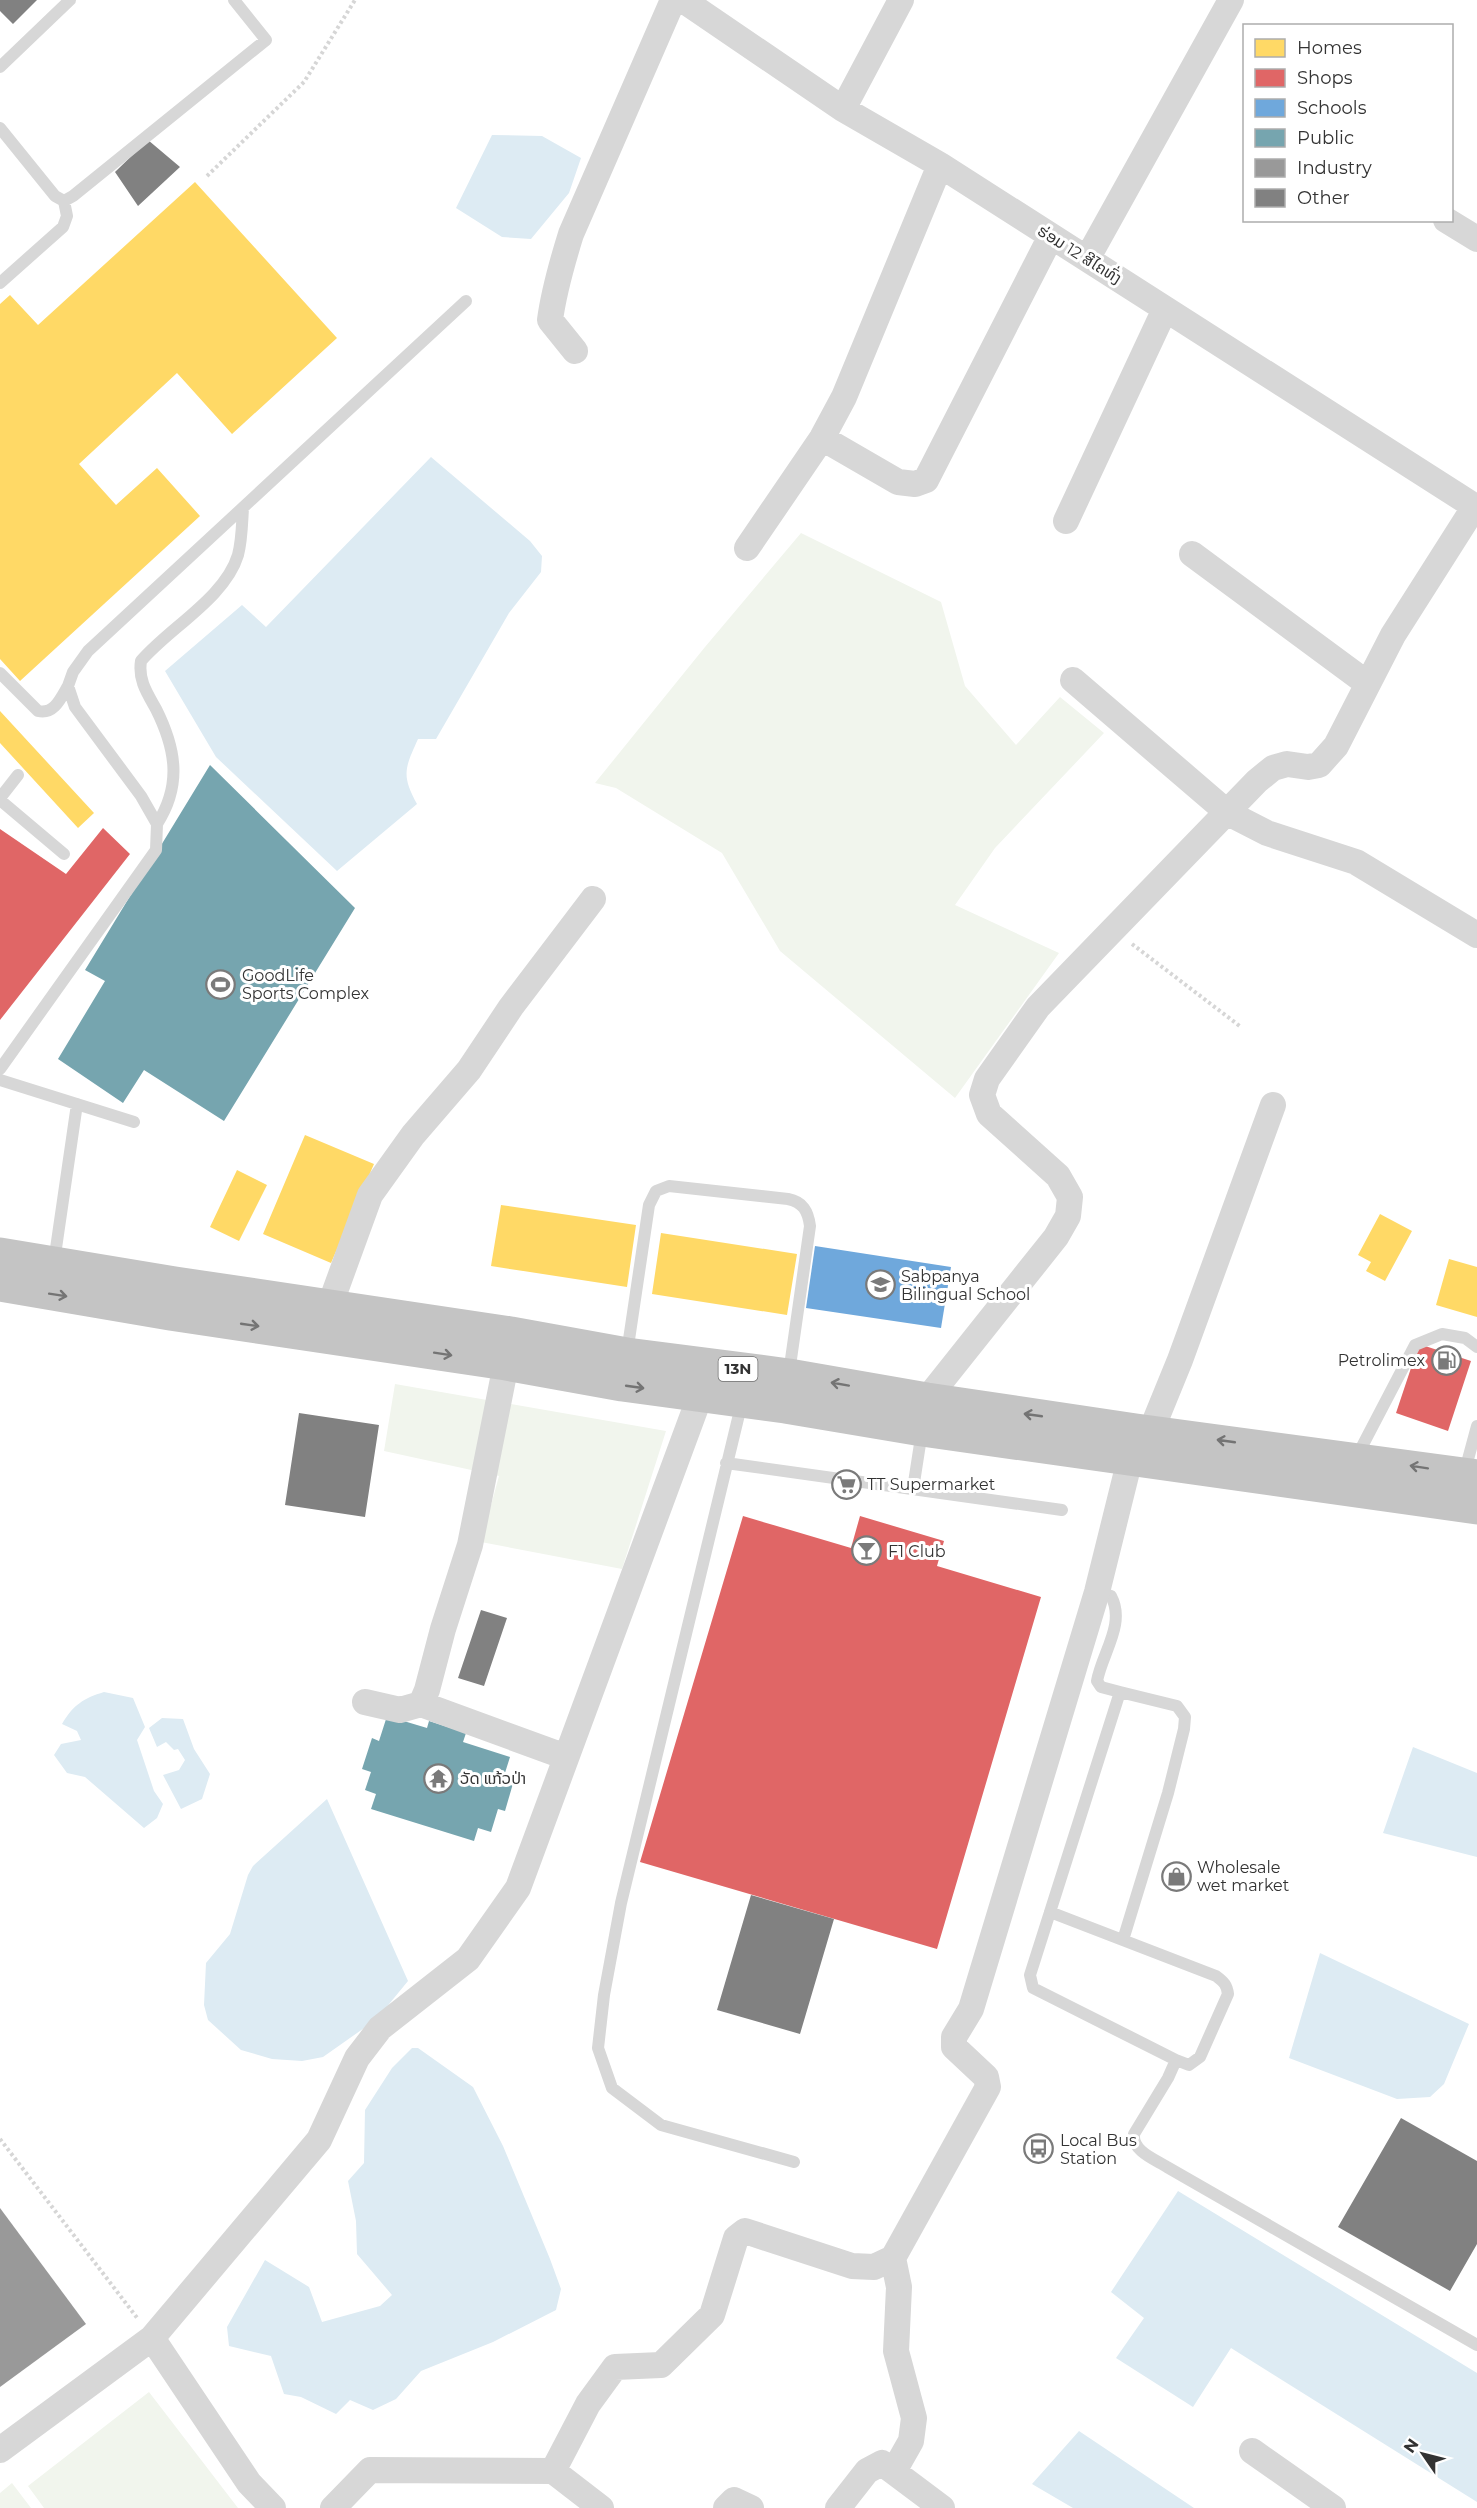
<svg xmlns="http://www.w3.org/2000/svg" width="1477" height="2508" viewBox="0 0 1477 2508" font-family="Montserrat,'Noto Sans Lao',sans-serif">
<style>
.green{fill:#f1f5ed}
.water{fill:#ddebf3}
.homes{fill:#ffd966}
.shops{fill:#e06666}
.schools{fill:#6fa8dc}
.public{fill:#76a5af}
.industry{fill:#999}
.building{fill:#818181}
.lines{fill:none;stroke-linecap:round;stroke-linejoin:round}
.path{stroke:#d6d6d6;stroke-width:4;stroke-dasharray:3 3;stroke-linecap:butt}
.lane{stroke:#d7d7d7;stroke-width:12}
.street{stroke:#d7d7d7;stroke-width:26}
.highway{stroke:#c4c4c4;stroke-width:33}
.oneway{stroke:#747474}
.labels{text-anchor:middle;stroke-width:6;stroke-linejoin:round;paint-order:stroke}
.shield{fill:#fff;stroke:#707070;stroke-width:1.5}
.shield-label{font-size:15px;font-weight:bold;fill:#333}
.street-label{font-size:16px;fill:#333;stroke:#fff}
.poi-label{font-size:16px;fill:#333;stroke:#fff;text-anchor:start}
</style>
<rect width="100%" height="100%" fill="#fff"/>
<path class="green" d="M801 533 941 602 965 686 1016 745 1060 697 1104 733 995 848 955 905 1059 953 955 1098 780 951 722 853 616 788 595 783 705 647Z
M395 1384 666 1431 622 1569 481 1542 499 1476 384 1451Z
M149 2392 238 2508H44L28 2486Z
M12 2483 31 2508H0V2493Z"/>
<path class="water" d="M492 135 542 136 581 158 569 193 531 239 502 237 456 208Z
M431 457 530 541 542 556 541 572 509 613 436 739H418C405 768 401 775 417 804L337 871 216 757 165 671 242 605 266 627Z
M104 1692 133 1698 145 1727 137 1740 154 1791 163 1804 157 1818 144 1828 85 1777 67 1773 54 1755 61 1744 81 1740 77 1731 62 1724C73 1705 84 1698 104 1692Z
M162 1718 183 1719 194 1749 210 1774 202 1799 181 1809 163 1775 179 1770 185 1760 178 1749 174 1750 166 1742 157 1747 149 1728Z
M1413 1747 1477 1773V1857L1383 1833Z
M327 1799 408 1981 385 2009 367 2026 323 2057 302 2061 272 2059 241 2050 208 2020 204 2005 206 1963 230 1934 248 1875 253 1866Z
M1320 1953 1469 2024 1444 2084 1430 2097 1397 2099 1289 2058Z
M412 2048H418L473 2087 503 2146 550 2259 561 2289 556 2310 493 2342 421 2371 396 2399 373 2410 350 2400 336 2414 301 2397 284 2394 271 2356 229 2346 227 2327 265 2260 309 2287 322 2322 380 2306 392 2295 357 2254 356 2221 348 2181 364 2163 365 2110 392 2068Z
M1178 2191 1477 2373V2502L1231 2348 1193 2407 1116 2358 1144 2318 1111 2292Z
M1079 2431 1194 2508H1073L1032 2484Z"/>
<path class="homes" d="M195 182 337 338 232 434 177 373 79 464 116 505 157 468 200 516 20 681 0 659V304L10 295 38 325Z
M0 711 94 813 78 828 0 743Z
M305 1135 374 1164 331 1263 263 1234Z
M237 1170 267 1185 239 1241 210 1227Z
M501 1205 636 1225 627 1287 491 1266Z
M1380 1214 1412 1231 1385 1281 1366 1271 1371 1262 1358 1255Z
M661 1233 797 1254 787 1315 652 1294Z
M1449 1259 1477 1267V1317L1436 1305Z"/>
<path class="shops" d="M103 828 130 854 0 1020V829L66 874Z
M1419 1344 1471 1361 1448 1431 1396 1413Z
M743 1516 851 1548 860 1516 944 1541 937 1566 1041 1597 937 1949 640 1862Z"/>
<path class="schools" d="M815 1246 951 1267 941 1328 806 1308Z"/>
<path class="public" d="M210 765 355 908 224 1121 144 1070 123 1103 58 1059 105 981 85 970Z
M387 1716 427 1728 429 1721 466 1733 463 1742 510 1757 504 1776 514 1780 505 1811 498 1809 491 1832 478 1828 474 1841 371 1809 376 1794 365 1790 371 1772 362 1769 372 1738 379 1741Z"/>
<path class="industry" d="M0 2208 86 2324 0 2387Z"/>
<path class="building" d="M0 0H37L13 24 0 11Z
M148 140 180 167 138 206 115 172Z
M299 1413 379 1425 365 1517 285 1505Z
M481 1610 507 1618 484 1686 458 1678Z
M751 1895 834 1919 800 2034 717 2010Z
M1401 2118 1477 2161V2244L1450 2291 1338 2227Z"/>
<g class="lines">
<path class="path" d="M207 176 304 82 355 0
M1132 944 1241 1027
M0 2139 138 2319"/>
<path class="lane" d="M0 67 70 0
M0 128 55 196 64 201 73 196 266 40 234 0
M0 283 63 227 67 216 64 201
M0 673 38 711C54 715 61 698 68 686
M0 798 18 775
M0 800 64 854
M157 824C182 785 176 749 156 709 147 693 138 680 141 661 169 628 225 598 238 555 242 540 242 523 243 508
M0 1069 156 850 157 824 141 796 75 707 68 686 73 672 88 651 466 301
M0 1080 134 1122
M54 1262 77 1104
M627 1353 649 1205 656 1191 669 1186 788 1199C803 1202 808 1211 810 1226L789 1373
M742 1402 621 1903 604 1995 598 2048 612 2088 661 2125 794 2162
M1356 1458 1415 1345 1442 1334 1465 1338 1477 1347
M726 1463 1062 1510
M1464 1474 1477 1426
M913 1489 922 1431
M1097 1592 1111 1596C1126 1624 1102 1653 1097 1681L1101 1687 1120 1692 1030 1975 1033 1988 1176 2060 1168 2078 1134 2134C1132 2151 1154 2159 1167 2167L1477 2345
M1120 1692 1177 1706 1185 1717 1184 1729 1168 1793 1123 1940
M1050 1912 1216 1976C1224 1982 1227 1985 1228 1994L1200 2057 1189 2065 1176 2060"/>
<path class="street" d="M683 0 843 109 940 165 1477 508
M843 109 901 0
M1446 220 1477 239
M1087 259 1231 0
M575 351 550 320C554 290 562 263 571 234L673 0
M822 438 898 482 915 484 926 480 1051 236
M1066 521 1165 309
M747 548 822 438 844 397 940 165
M1192 554 1368 684
M1073 680 1228 813 1267 833 1356 862 1477 935
M330 1305 370 1195 413 1135 469 1070 511 1007 593 899
M927 1399 1056 1237 1068 1216 1070 1197 1058 1176 989 1114 982 1095 987 1079 1038 1007 1257 781 1273 768 1287 764 1308 767 1319 765 1336 746 1393 635 1475 506
M1151 1431 1180 1360 1273 1105
M365 1702 400 1710 421 1704 427 1690 443 1629 470 1545 506 1364
M421 1704 566 1757
M893 2258 899 2287 896 2351 914 2418 911 2441 894 2471
M152 2338 249 2483 273 2508
M0 2450 152 2338 319 2140 357 2058 380 2028 468 1959 518 1888 700 1396
M1252 2451 1333 2508
M553 2471 588 2404 615 2367 661 2365 712 2315 736 2238 745 2231 852 2266 874 2267 893 2258 988 2087 986 2077 954 2047V2037L971 2009 1097 1592 1134 1443
M333 2508 370 2470 553 2471 601 2508
M726 2508 734 2500 751 2508
M838 2508 867 2471 882 2463 942 2508"/>
<path class="highway" d="M0 1254 175 1283 511 1333 627 1354 789 1375 927 1399 1136 1430 1477 1476
M0 1285 170 1314 506 1364 622 1385 785 1407 922 1430 1477 1508"/>
</g>
<defs><path id="oneway-shaft" d="M-6 0H5M1.5-3L5.5 0L1.5 3" fill="none" stroke-width="1.6" stroke-linecap="round" stroke-linejoin="round" transform="scale(1.5)"/></defs>
<g class="oneway">
<use href="#oneway-shaft" transform="translate(58 1295) rotate(9)"/>
<use href="#oneway-shaft" transform="translate(250 1325) rotate(8)"/>
<use href="#oneway-shaft" transform="translate(443 1354) rotate(9)"/>
<use href="#oneway-shaft" transform="translate(840 1384) rotate(-170)"/>
<use href="#oneway-shaft" transform="translate(635 1387) rotate(8)"/>
<use href="#oneway-shaft" transform="translate(1033 1415) rotate(-172)"/>
<use href="#oneway-shaft" transform="translate(1226 1441) rotate(-172)"/>
<use href="#oneway-shaft" transform="translate(1419 1467) rotate(-171)"/>
</g>
<defs>
<symbol id="stadium-ring" viewBox="-11 -11 22 22"><circle r="9.5" fill="#fff" stroke="#7a7a7a" stroke-width="1.5"/><path d="M0-5a6.5 5 0 1 0 0 10a6.5 5 0 1 0 0-10ZM-3.5-1.8h7v3.6h-7Z" fill="#7a7a7a"/></symbol>
<symbol id="school-ring" viewBox="-11 -11 22 22"><circle r="9.5" fill="#fff" stroke="#7a7a7a" stroke-width="1.5"/><path d="M0-5L7-2L0 1L-7-2ZM-4 1L0 2.5L4 1V4Q0 6-4 4Z" fill="#7a7a7a"/></symbol>
<symbol id="fuel-ring" viewBox="-11 -11 22 22"><circle r="9.5" fill="#fff" stroke="#7a7a7a" stroke-width="1.5"/><path d="M-5.5-6h7V0h2V4h1.3V-2.5L3-4.5l.8-.8L6-3V5H2.5V1h-1V6h-7ZM-4.2-4.7v3.2H.2V-4.7Z" fill="#7a7a7a"/></symbol>
<symbol id="supermarket-ring" viewBox="-11 -11 22 22"><circle r="9.5" fill="#fff" stroke="#7a7a7a" stroke-width="1.5"/><path d="M-6-5.5h2.5l.6 2H6L4.5 2H-2.5L-4.4-4H-6ZM-1.5 3.2a1.3 1.3 0 1 0 .1 0ZM3 3.2a1.3 1.3 0 1 0 .1 0Z" fill="#7a7a7a"/></symbol>
<symbol id="bar-ring" viewBox="-11 -11 22 22"><circle r="9.5" fill="#fff" stroke="#7a7a7a" stroke-width="1.5"/><path d="M-6-5H6L.8 .8V4.5H3.5V6h-7V4.5H-.8V.8Z" fill="#7a7a7a"/></symbol>
<symbol id="temple-ring" viewBox="-11 -11 22 22"><circle r="9.5" fill="#fff" stroke="#7a7a7a" stroke-width="1.5"/><path d="M0-6L5-2H3V0L6.5 2.5H4V6H1.5V3h-3V6H-4V2.5H-6.5L-3 0V-2H-5Z" fill="#7a7a7a"/></symbol>
<symbol id="shop-ring" viewBox="-11 -11 22 22"><circle r="9.5" fill="#fff" stroke="#7a7a7a" stroke-width="1.5"/><path d="M-5-2.5h2.3a2.7 3.5 0 0 1 5.4 0H5L5.5 6h-11ZM-1.5-2.5h3a1.5 2.3 0 0 0-3 0Z" fill="#7a7a7a"/></symbol>
<symbol id="bus-ring" viewBox="-11 -11 22 22"><circle r="9.5" fill="#fff" stroke="#7a7a7a" stroke-width="1.5"/><path d="M-5-6H5V4H4V6H2V4H-2V6H-4V4H-5ZM-3.5-4V0h7V-4ZM-3.5 1.2v1.5H-2V1.2ZM2 1.2v1.5H3.5V1.2Z" fill="#7a7a7a"/></symbol>
</defs>
<g fill-rule="evenodd">
<use href="#stadium-ring" x="204" y="968" width="33" height="33"/>
<use href="#school-ring" x="864" y="1268" width="33" height="33"/>
<use href="#fuel-ring" x="1430" y="1344" width="33" height="33"/>
<use href="#supermarket-ring" x="830" y="1468" width="33" height="33"/>
<use href="#bar-ring" x="850" y="1534" width="33" height="33"/>
<use href="#temple-ring" x="422" y="1762" width="33" height="33"/>
<use href="#shop-ring" x="1160" y="1860" width="33" height="33"/>
<use href="#bus-ring" x="1022" y="2132" width="33" height="33"/>
</g>
<g class="labels">
<rect class="shield" x="718.5" y="1357" width="39" height="24" rx="4.5"/>
<g class="shield-label">
<text x="738" y="1374">13N</text>
</g>
<g class="street-label">
<text transform="translate(1080 254) rotate(32)" y="6">ຮ່ອມ 12 ສີໄຄທົ່ງ</text>
</g>
<g class="poi-label">
<text x="242" y="981">GoodLife<tspan x="242" dy="18">Sports Complex</tspan></text>
<text x="901" y="1282">Sabpanya<tspan x="901" dy="18">Bilingual School</tspan></text>
<text x="1425" y="1366" text-anchor="end">Petrolimex</text>
<text x="867" y="1490">TT Supermarket</text>
<text x="888" y="1557">F1 Club</text>
<text x="460" y="1784">ວັດ ແກ້ວປ່າ</text>
<text x="1197" y="1873">Wholesale<tspan x="1197" dy="18">wet market</tspan></text>
<text x="1060" y="2146">Local Bus<tspan x="1060" dy="18">Station</tspan></text>
</g>
</g>
<rect x="1243" y="24" width="210" height="198" fill="#ffffff" stroke="#adadad" stroke-width="1.5"/>
<rect x="1255" y="39" width="30" height="18" fill="#ffd966" stroke="#adadad" stroke-width="1.5"/>
<text x="1297" y="54" font-size="18" fill="#333333">Homes</text>
<rect x="1255" y="69" width="30" height="18" fill="#e06666" stroke="#adadad" stroke-width="1.5"/>
<text x="1297" y="84" font-size="18" fill="#333333">Shops</text>
<rect x="1255" y="99" width="30" height="18" fill="#6fa8dc" stroke="#adadad" stroke-width="1.5"/>
<text x="1297" y="114" font-size="18" fill="#333333">Schools</text>
<rect x="1255" y="129" width="30" height="18" fill="#76a5af" stroke="#adadad" stroke-width="1.5"/>
<text x="1297" y="144" font-size="18" fill="#333333">Public</text>
<rect x="1255" y="159" width="30" height="18" fill="#999999" stroke="#adadad" stroke-width="1.5"/>
<text x="1297" y="174" font-size="18" fill="#333333">Industry</text>
<rect x="1255" y="189" width="30" height="18" fill="#818181" stroke="#adadad" stroke-width="1.5"/>
<text x="1297" y="204" font-size="18" fill="#333333">Other</text>
<g transform="translate(1423 2454) rotate(305)" stroke="#ffffff" stroke-width="4.5" paint-order="stroke">
<path d="M0-4.5L10 22L0 15L-10 22Z" fill="#333333"/>
<text y="-9" font-size="16" font-weight="bold" text-anchor="middle" fill="#333333">N</text>
</g>
</svg>
